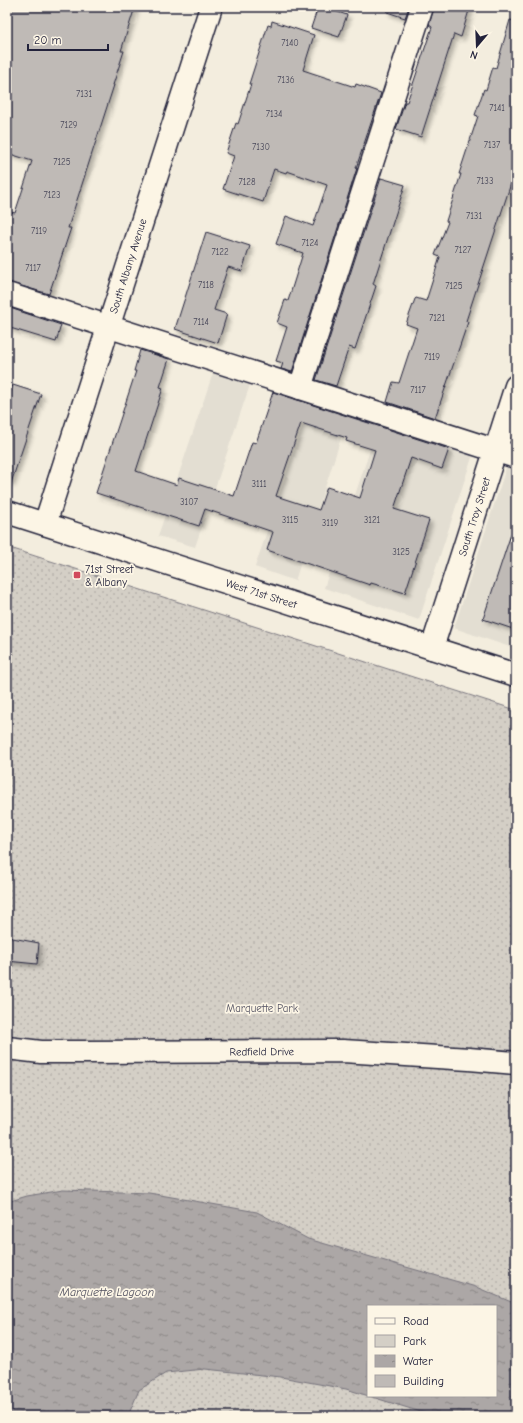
<svg xmlns="http://www.w3.org/2000/svg" width="523" height="1423" viewBox="0 0 523 1423" font-family="'Comic Neue',sans-serif">
<style>
.built{fill:#e3ded2}
.green{fill:url(#green-dots);stroke:#7b7880;fill-rule:evenodd}
.water{fill:url(#water-ripples);stroke:#75727b;fill-rule:evenodd}
.building{fill:#bfbab6;stroke:#22223b;fill-rule:evenodd;filter:url(#shadow)}
.lines{fill:none;stroke-linecap:round;stroke-linejoin:round}
.minor-casing{stroke:#22223b;stroke-width:25}
.major-casing{stroke:#22223b;stroke-width:25}
.minor{stroke:#fcf5e5;stroke-width:22}
.major{stroke:#fcf5e5;stroke-width:22}
.poi-dot{fill:#d1495b;stroke:#fcf5e5;stroke-width:1.5}
.labels{text-anchor:middle;stroke-width:3.5;stroke-linejoin:round;paint-order:stroke}
.number-label{font-size:9px;fill:#49485a}
.street-label{font-size:11px;fill:#22223b;stroke:#fcf5e5}
.poi-label{font-size:11px;fill:#22223b;stroke:#fcf5e5;text-anchor:start}
.park-label{font-size:11px;fill:#575665;stroke:#fcf5e5}
.water-label{font-size:12px;font-style:italic;fill:#525160;stroke:#fcf5e5}
</style>
<defs>
<pattern id="green-dots" width="8" height="8" patternUnits="userSpaceOnUse"><rect width="8" height="8" fill="#d4cfc6"/><path d="M2 2h.1M6 6h.1" fill="none" stroke="#b6b1ab" stroke-width="1.8" stroke-linecap="round"/></pattern>
<pattern id="water-ripples" width="26" height="14" patternUnits="userSpaceOnUse"><rect width="26" height="14" fill="#aca7a6"/><path d="M2 4q2-2 4 0t4 0M15 11q2-2 4 0t4 0" fill="none" stroke="#8c8888"/></pattern>
<filter id="shadow"><feDropShadow dx="3.5" dy="3.5" stdDeviation="2" flood-color="#0004"/></filter>
</defs>
<rect width="100%" height="100%" fill="#f3edde"/>
<filter id="ink" filterUnits="userSpaceOnUse"><feTurbulence type="fractalNoise" baseFrequency=".025" numOctaves="2"/><feDisplacementMap in="SourceGraphic" scale="8" xChannelSelector="R" yChannelSelector="G"/><feConvolveMatrix kernelMatrix="1 2 1 2 8 2 1 2 1" color-interpolation-filters="sRGB"/></filter>
<g filter="url(#ink)">
<path class="built" d="M217 361 254 373 195 547 158 536Z
M314 392 352 404 295 581 255 567Z
M382 414 476 445 419 620 324 588Z
M510 456 516 458V649L454 628Z"/>
<path class="green" d="M7 547 516 710V1416H7ZM368 1306H496V1396H368Z"/>
<path class="water" d="M63 1190 149 1193 257 1212 308 1239 476 1287 516 1304V1416H434L346 1389 281 1377 205 1369 166 1373 139 1390 128 1416H7V1202L27 1196ZM368 1306H496V1396H368Z"/>
<path class="building" d="M12 7H135L121 51H124L113 85H114L68 228H71L49 294 7 282V211L15 213 32 161 7 153V23Z
M318 7H322L347 15 339 37 311 28Z
M387 7H409L405 18 387 12Z
M434 7H470L461 37 454 34 421 137 396 129 405 102H407L432 27 429 25Z
M510 20 516 21V168L466 321 468 322 435 418 387 402 393 382 399 383 417 328 406 324 415 299 416 298 426 301 440 257 435 255 448 222 446 221 461 174H459L478 116 475 115 484 89 486 90 493 67 496 68Z
M272 21 314 35 303 70 355 87 356 84 381 93 356 168H357L292 372 281 369 283 363 276 361 287 327 277 323 285 300 288 301 303 253 276 244 286 216 313 226 327 185 287 171 286 173 274 169 263 202 223 189 234 156 226 153 236 123 238 124 251 84H249L268 25 271 26Z
M381 178 405 185 373 284 376 286 355 349 349 347 336 386 316 380Z
M206 232 250 246 242 271 228 267 214 310 227 314 218 343 175 329Z
M7 307 61 325 56 342 7 327Z
M140 350 169 359 160 387 163 388 136 471 177 485 179 478 234 496 252 442 256 443 273 392 449 449 442 469 411 458 394 509 429 520 405 593 371 583 370 585 267 550 273 532 205 509 199 526 96 493 136 371H134ZM301 423 347 438 346 441 375 450 360 498 327 487 319 510 276 496Z
M13 385 41 394 11 483 7 482V404Z
M512 531 516 532V630L483 619Z
M7 937 39 943 37 964 7 961Z"/>
<g class="lines">
<defs>
<g id="minor">
<path d="M7 294 516 457"/>
<path d="M300 388 422 7"/>
<path id="s1" d="M45 524 211 7"/>
<path id="s2" d="M432 648 516 386"/>
<path id="s3" d="M7 1048 41 1052H85L343 1051 469 1059 516 1063"/>
</g>
<g id="major">
<path id="s4" d="M7 512 516 675"/>
</g>
</defs>
<use href="#minor" class="minor-casing"/>
<use href="#major" class="major-casing"/>
<use href="#minor" class="minor"/>
<use href="#major" class="major"/>
</g>
</g>
<rect class="poi-dot" x="73" y="571" width="8" height="8" rx="2"/>
<g class="labels">
<g class="number-label">
<text x="290" y="46">7140</text>
<text x="286" y="83">7136</text>
<text x="84" y="97">7131</text>
<text x="497" y="111">7141</text>
<text x="274" y="117">7134</text>
<text x="69" y="128">7129</text>
<text x="492" y="148">7137</text>
<text x="261" y="150">7130</text>
<text x="62" y="165">7125</text>
<text x="485" y="184">7133</text>
<text x="247" y="185">7128</text>
<text x="52" y="198">7123</text>
<text x="474" y="219">7131</text>
<text x="39" y="234">7119</text>
<text x="310" y="246">7124</text>
<text x="463" y="253">7127</text>
<text x="220" y="255">7122</text>
<text x="33" y="271">7117</text>
<text x="206" y="288">7118</text>
<text x="454" y="289">7125</text>
<text x="437" y="321">7121</text>
<text x="201" y="325">7114</text>
<text x="432" y="360">7119</text>
<text x="418" y="393">7117</text>
<text x="259" y="487">3111</text>
<text x="189" y="505">3107</text>
<text x="290" y="523">3115</text>
<text x="372" y="523">3121</text>
<text x="330" y="526">3119</text>
<text x="401" y="555">3125</text>
</g>
<g class="street-label">
<text dy="4" stroke="none"><textPath href="#s1" startOffset="271">South Albany Avenue</textPath></text>
<text dy="4" stroke="none"><textPath href="#s2" startOffset="138">South Troy Street</textPath></text>
<text dy="4" stroke="none"><textPath href="#s4" startOffset="267">West 71st Street</textPath></text>
<text dy="4" stroke="none"><textPath href="#s3" startOffset="255">Redfield Drive</textPath></text>
</g>
<g class="poi-label">
<text x="85" y="573">71st Street<tspan x="85" dy="13">&amp; Albany</tspan></text>
</g>
<g class="park-label">
<text x="262" y="1012">Marquette Park</text>
</g>
<g class="water-label">
<text x="107" y="1296">Marquette Lagoon</text>
</g>
</g>
<rect width="523" height="1423" fill="none" stroke="#fcf5e5" stroke-width="24"/>
<rect x="12" y="12" width="499" height="1399" fill="none" stroke="#22223b" stroke-width="1.5" filter="url(#ink)"/>
<rect x="367" y="1305" width="130" height="92" fill="#fcf5e5" stroke="#a5a1a1"/>
<rect x="375" y="1318" width="20" height="6" fill="#fcf5e5" stroke="#a5a1a1"/>
<text x="403" y="1325" font-size="12" fill="#22223b">Road</text>
<rect x="375" y="1335" width="20" height="12" fill="#d4cfc6" stroke="#a5a1a1"/>
<text x="403" y="1345" font-size="12" fill="#22223b">Park</text>
<rect x="375" y="1355" width="20" height="12" fill="url(#water-ripples)" stroke="#a5a1a1"/>
<text x="403" y="1365" font-size="12" fill="#22223b">Water</text>
<rect x="375" y="1375" width="20" height="12" fill="#bfbab6" stroke="#a5a1a1"/>
<text x="403" y="1385" font-size="12" fill="#22223b">Building</text>
<g transform="translate(477 46) rotate(199)" stroke="#fcf5e5" stroke-width="3" paint-order="stroke">
<path d="M0-3L7 15L0 10L-7 15Z" fill="#22223b"/>
<text y="-6" font-size="11" font-weight="bold" text-anchor="middle" fill="#22223b">N</text>
</g>
<path d="M28 44v6h80v-6" fill="none" stroke="#22223b" stroke-width="2"/>
<text x="34" y="44" font-size="12" fill="#22223b" stroke="#fcf5e5" stroke-width="3" paint-order="stroke">20 m</text>
</svg>
